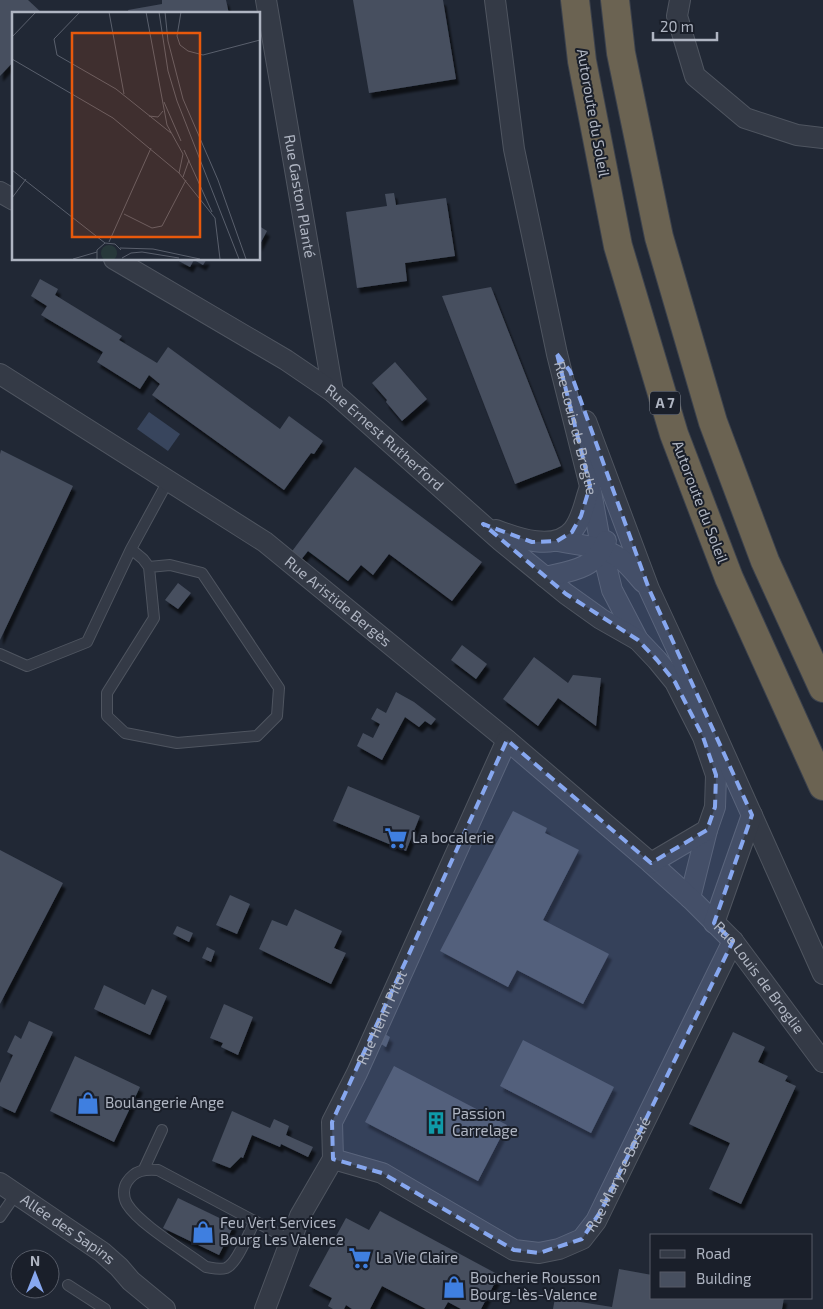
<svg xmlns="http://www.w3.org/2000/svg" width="823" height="1309" viewBox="0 0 823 1309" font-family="'Exo 2',sans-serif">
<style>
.water{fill:#38455d}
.building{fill:#474f5f;filter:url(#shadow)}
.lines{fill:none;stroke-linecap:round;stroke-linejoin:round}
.lane-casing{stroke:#4f5560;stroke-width:12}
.street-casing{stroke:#4f5560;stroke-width:22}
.highway-casing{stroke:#3c424d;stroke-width:30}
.lane{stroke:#343a46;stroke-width:10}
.street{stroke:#343a46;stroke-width:20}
.highway{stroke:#6b6352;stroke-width:28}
.marked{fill:#87a7ef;fill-opacity:0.2;stroke:#87a7ef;stroke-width:4;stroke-dasharray:10 6;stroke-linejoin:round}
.labels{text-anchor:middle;stroke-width:4;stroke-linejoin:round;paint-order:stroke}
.shield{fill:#1a1f2a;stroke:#828894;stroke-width:1}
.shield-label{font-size:14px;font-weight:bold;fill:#afb5c2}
.street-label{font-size:15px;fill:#afb5c2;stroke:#1a1f2a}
.poi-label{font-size:15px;fill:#afb5c2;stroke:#1a1f2a;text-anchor:start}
.inset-road{fill:none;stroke:#5a606d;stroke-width:1}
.view{fill:#e8590c;fill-opacity:0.15;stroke:#e8590c;stroke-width:2.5}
.inset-edge{fill:none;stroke:#afb5c2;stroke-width:2.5}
</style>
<defs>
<filter id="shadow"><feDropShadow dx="3" dy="5.5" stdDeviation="1" flood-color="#0009"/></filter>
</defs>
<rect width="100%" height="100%" fill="#212835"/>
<path class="water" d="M149 412 180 434 168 451 137 429Z"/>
<path class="building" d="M0 0H28L43 14H14V61L0 76Z
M162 0H226L229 14H129L128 10 162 4Z
M353 0H443L456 79 369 93Z
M394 193 396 205 446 198 455 256 405 263 407 281 357 288 346 212 387 206 385 194Z
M259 226 267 231 259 246Z
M175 259H207L203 265 194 260 190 267Z
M40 279 58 289 55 295 122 336 119 340 157 363 168 347 280 429 289 416 323 441 314 454 311 453 284 490 152 395 160 384 149 375 140 389 97 362 103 352 41 315 47 306 31 296Z
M491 287 561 466 515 484 442 296Z
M395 362 427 399 402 421 386 402 387 400 372 383Z
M1 450 73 486 0 640V454Z
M355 467 482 562 452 601 389 554 373 575 361 565 348 581 308 551 300 561 290 554Z
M178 583 191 593 178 609 165 600Z
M462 645 487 664 476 679 451 660Z
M534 657 568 683 573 675 601 678 596 726 558 698 538 726 503 699Z
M396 692 414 702 436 719 431 725 425 721 419 727 405 717 382 760 357 746 363 733 373 738 380 724 371 719 377 708 386 713Z
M348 786 420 816 406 851 333 821Z
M513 811 547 828 545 833 579 850 543 920 609 954 583 1004 517 970 508 987 440 951Z
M0 850 63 883 0 1004Z
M230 895 250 904 237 934 216 925Z
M295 909 342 931 334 948 346 953 331 984 259 949 272 920 287 926Z
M177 926 193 933 189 942 173 934Z
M207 947 215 951 211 962 202 958Z
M104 985 145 1005 152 989 167 996 150 1035 94 1009Z
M224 1004 253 1017 238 1055 221 1047 223 1043 210 1038Z
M29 1021 53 1032 15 1113 0 1106V1083L13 1055 7 1052 15 1035 21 1039Z
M733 1032 765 1047 758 1062 788 1076 785 1081 796 1086 741 1204 709 1189 730 1143 689 1124Z
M385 1034 390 1037 386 1047 381 1044Z
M523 1040 614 1087 591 1133 500 1086Z
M75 1056 140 1087 114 1142 50 1111Z
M394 1066 507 1125 478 1181 365 1122Z
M232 1111 270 1128 274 1119 289 1126 286 1135 313 1147 308 1157 281 1144 280 1147 252 1135 243 1158 241 1157 230 1168 212 1161Z
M178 1198 234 1225 219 1255 163 1228Z
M380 1211 499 1275 481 1309H461L448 1302 444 1309H426L382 1286 370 1309H352L346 1305 344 1309H333L328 1306 332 1298 309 1286 346 1218 369 1230Z
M619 1269 652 1275V1298H784L782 1309H553L555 1298 612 1307Z"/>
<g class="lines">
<defs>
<path id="lane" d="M131 549 143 559 149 567 154 618 107 693V716L125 733 177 743 257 736 277 716 279 688 202 573 170 565 149 567
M0 654 27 666 87 642 131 549 168 481
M144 1169 162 1130
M0 1217 16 1194
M255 1221C249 1232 237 1264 226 1268 219 1270 213 1268 206 1267 185 1251 140 1225 127 1204 123 1197 123 1188 127 1182 135 1170 145 1169 158 1170L290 1240
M68 1285 105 1309"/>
<g id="street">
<path id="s1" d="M266 0 333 392"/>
<path id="s2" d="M495 0 514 149 557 354 590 486 600 541 612 590 638 640 657 660 675 682 703 737 716 775 715 807 707 830 690 898"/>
<path d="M680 0 677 16 695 76 745 118 797 135 823 138"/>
<path d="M0 192 14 200"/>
<path id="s3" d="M114 259 286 360 333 392 501 541 566 594 601 619 638 640"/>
<path id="s4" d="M0 374 265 542 507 740 651 863 690 898 733 941 823 1062"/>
<path d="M586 421 649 589 699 697 823 974"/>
<path d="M496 530C517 538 555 552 573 530 582 519 584 504 589 490"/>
<path d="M557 541C575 544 606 547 621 559 629 565 636 574 643 582"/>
<path d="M545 577C571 571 596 569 606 541"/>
<path d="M651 863 707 830"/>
<path d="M714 923 752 815"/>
<path id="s5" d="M333 1159 382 1173 514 1250 539 1253 559 1249 582 1239 596 1221 733 941"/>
<path id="s6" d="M0 1183 102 1252 119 1267 131 1281 165 1309"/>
<path id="s7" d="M265 1309 300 1216 333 1159 332 1122 357 1073 507 740"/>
</g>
<path id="highway" d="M575 0 582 61 618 246 674 434 729 578 823 786
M615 0 621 53 659 237 713 422 765 561 823 688"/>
</defs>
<use href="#lane" class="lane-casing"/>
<use href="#street" class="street-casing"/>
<use href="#highway" class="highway-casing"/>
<use href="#lane" class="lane"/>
<use href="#street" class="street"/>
<use href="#highway" class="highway"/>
</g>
<path class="marked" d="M557 354 570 371 649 589 752 815 714 923 733 941 601 1211 582 1239 539 1253 514 1250 382 1173 333 1159 332 1122 507 740 651 863 707 830 715 807 716 775 703 737 675 682 657 660 638 640 566 594 483 524 532 542 557 541 572 532 581 516 590 486Z"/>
<defs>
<symbol id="supermarket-bare" viewBox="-9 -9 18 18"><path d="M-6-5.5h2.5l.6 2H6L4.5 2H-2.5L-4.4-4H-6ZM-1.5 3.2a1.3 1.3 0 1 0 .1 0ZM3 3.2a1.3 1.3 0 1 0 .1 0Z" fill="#3f7fe0" stroke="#1a1f2a" stroke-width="2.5" paint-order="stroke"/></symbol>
<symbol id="shop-bare" viewBox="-9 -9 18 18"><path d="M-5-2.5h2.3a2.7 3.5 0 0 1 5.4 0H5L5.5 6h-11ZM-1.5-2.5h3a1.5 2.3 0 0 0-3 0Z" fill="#3f7fe0" stroke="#1a1f2a" stroke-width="2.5" paint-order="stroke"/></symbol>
<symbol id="building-bare" viewBox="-9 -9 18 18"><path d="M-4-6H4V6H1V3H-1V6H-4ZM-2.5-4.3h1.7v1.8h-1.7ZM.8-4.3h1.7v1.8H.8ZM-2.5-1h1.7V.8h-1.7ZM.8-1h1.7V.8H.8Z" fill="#0f9aa8" stroke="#1a1f2a" stroke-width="2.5" paint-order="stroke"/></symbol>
</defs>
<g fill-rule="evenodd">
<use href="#supermarket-bare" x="380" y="822" width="32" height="32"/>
<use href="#shop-bare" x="72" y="1087" width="32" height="32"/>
<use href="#building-bare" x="420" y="1107" width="32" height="32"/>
<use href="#shop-bare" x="187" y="1216" width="32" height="32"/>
<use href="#supermarket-bare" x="344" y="1242" width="32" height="32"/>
<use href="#shop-bare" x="438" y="1271" width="32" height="32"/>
</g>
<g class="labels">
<rect class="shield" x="650" y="391.5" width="30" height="23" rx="4"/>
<g class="shield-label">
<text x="665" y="408">A 7</text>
</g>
<g class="street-label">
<text transform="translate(593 113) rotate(80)" y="5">Autoroute du Soleil</text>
<text dy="5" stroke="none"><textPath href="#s1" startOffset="199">Rue Gaston Planté</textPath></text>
<text dy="5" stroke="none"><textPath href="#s2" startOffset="436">Rue Louis de Broglie</textPath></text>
<text dy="5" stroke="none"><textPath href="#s3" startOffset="325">Rue Ernest Rutherford</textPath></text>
<text transform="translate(700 502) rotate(69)" y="5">Autoroute du Soleil</text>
<text dy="5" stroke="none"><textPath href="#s4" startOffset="408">Rue Aristide Bergès</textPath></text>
<text dy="5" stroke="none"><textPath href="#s4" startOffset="974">Rue Louis de Broglie</textPath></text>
<text dy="5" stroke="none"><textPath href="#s7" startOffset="318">Rue Henri Pitot</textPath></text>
<text dy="5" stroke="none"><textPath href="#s5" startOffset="349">Rue Maryse Bastié</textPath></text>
<text dy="5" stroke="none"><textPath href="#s6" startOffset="82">Allée des Sapins</textPath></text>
</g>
<g class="poi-label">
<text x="412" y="843">La bocalerie</text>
<text x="105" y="1108">Boulangerie Ange</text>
<text x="452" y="1119">Passion<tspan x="452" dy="17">Carrelage</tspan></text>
<text x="220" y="1228">Feu Vert Services<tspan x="220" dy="17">Bourg Les Valence</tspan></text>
<text x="376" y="1263">La Vie Claire</text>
<text x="470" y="1283">Boucherie Rousson<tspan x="470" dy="17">Bourg-lès-Valence</tspan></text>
</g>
</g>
<g transform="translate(12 12)">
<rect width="248" height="248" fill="#212835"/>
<path d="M89 241a8 8 0 1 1 16 0a8 8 0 1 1-16 0Z" fill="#27383a"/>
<path class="inset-road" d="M68 0 42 27 45 43 104 77 159 121M97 0 112 82M134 0 155 113 171 142 167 161M147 0 156 59 165 89 227 247M153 0 156 29 171 87 206 168 234 247M169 0 165 24 168 33 176 39 191 43 248 28M0 25 24 0M0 47 101 106 167 161 203 206 208 247M152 90 169 129M137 104 146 105 151 99M172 138 200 200M0 158 93 231M171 165 177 148M0 186 14 167M112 202 140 216 150 214 174 168M97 230 139 136M108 236 141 237 188 247M110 246 119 241 130 240 167 246M61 247 85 240M85 247V238L93 231 103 232 109 238"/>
<path class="view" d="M60 21H188V225H60Z"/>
<rect width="248" height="248" class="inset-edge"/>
</g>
<rect x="650" y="1234" width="162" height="65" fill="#1a1f2a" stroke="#565b67"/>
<rect x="660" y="1250" width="25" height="8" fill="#343a46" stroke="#565b67"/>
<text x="696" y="1259" font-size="15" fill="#afb5c2">Road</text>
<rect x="660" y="1272" width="25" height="15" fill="#474f5f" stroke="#565b67"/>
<text x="696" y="1284" font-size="15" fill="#afb5c2">Building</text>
<g transform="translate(35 1274)"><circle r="24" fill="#1a1f2a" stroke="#565b67"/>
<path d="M0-4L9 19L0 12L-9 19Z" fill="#87a7ef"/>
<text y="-8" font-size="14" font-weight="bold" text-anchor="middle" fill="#afb5c2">N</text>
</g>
<path d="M653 32v8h64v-8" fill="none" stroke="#afb5c2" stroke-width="2.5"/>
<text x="660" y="32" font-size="15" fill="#afb5c2" stroke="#1a1f2a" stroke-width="4" paint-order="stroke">20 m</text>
</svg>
